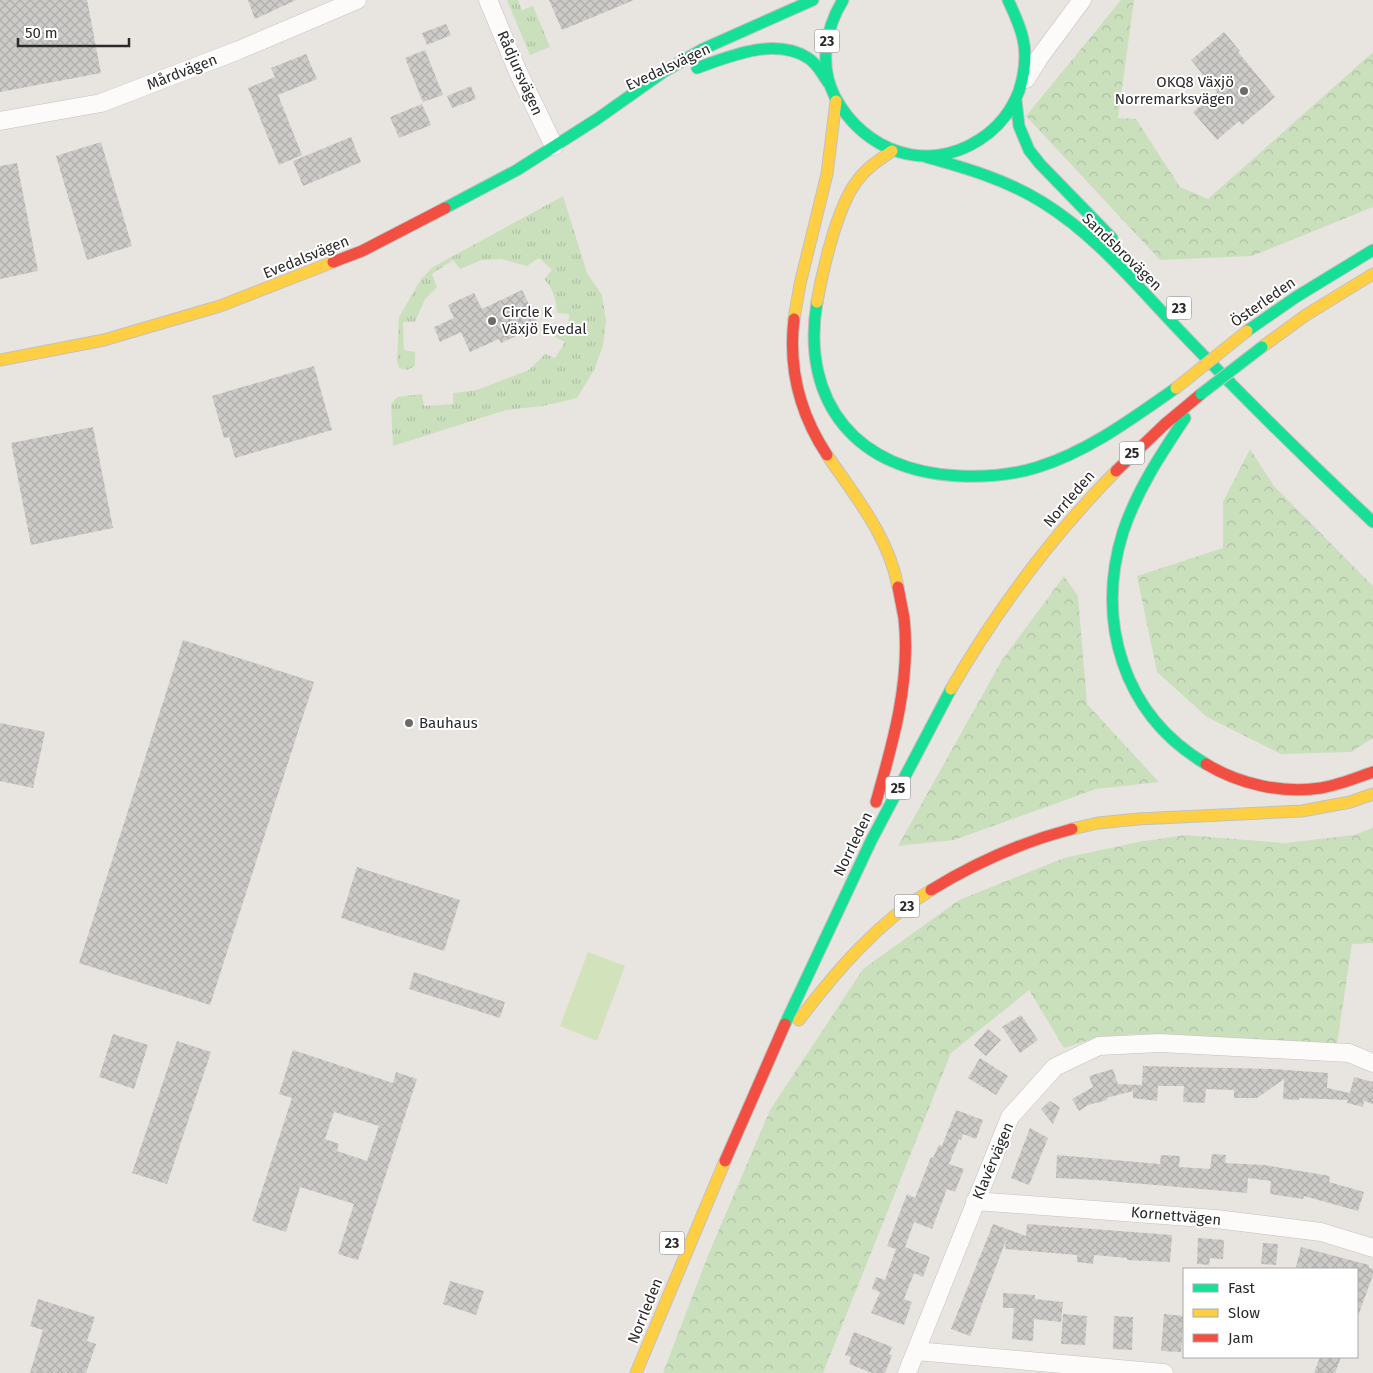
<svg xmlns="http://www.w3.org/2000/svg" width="1373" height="1373" viewBox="0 0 1373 1373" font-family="'Fira Sans',sans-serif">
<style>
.grass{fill:url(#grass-tufts)}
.forest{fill:url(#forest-crowns)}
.pitch{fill:#d2e3bc}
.building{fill:url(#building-cross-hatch);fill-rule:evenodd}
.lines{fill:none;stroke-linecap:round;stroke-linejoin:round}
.street-casing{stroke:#c2c1c0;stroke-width:19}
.fast-casing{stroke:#c2c1c0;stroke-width:13}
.slow-casing{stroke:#c2c1c0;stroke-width:13}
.jam-casing{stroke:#c2c1c0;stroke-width:13}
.street{stroke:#fcfbfa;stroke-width:18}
.fast{stroke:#16e098;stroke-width:11}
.slow{stroke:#ffcf43;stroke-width:11}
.jam{stroke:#f24e42;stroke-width:11}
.fast-bridge-casing{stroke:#c4c3c2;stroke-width:13;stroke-linecap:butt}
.slow-bridge-casing{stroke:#c4c3c2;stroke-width:13;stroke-linecap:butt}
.fast-bridge{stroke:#16e098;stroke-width:11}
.slow-bridge{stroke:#ffcf43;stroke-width:11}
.poi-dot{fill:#6c6b6a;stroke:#fff;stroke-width:2}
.labels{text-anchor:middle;stroke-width:4;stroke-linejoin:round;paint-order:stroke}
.shield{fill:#fff;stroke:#6a6a6a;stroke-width:1}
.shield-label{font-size:14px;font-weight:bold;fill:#2a2a2a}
.street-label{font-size:15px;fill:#2a2a2a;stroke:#fff}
.poi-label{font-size:15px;fill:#2a2a2a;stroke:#fff;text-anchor:start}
</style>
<defs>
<pattern id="grass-tufts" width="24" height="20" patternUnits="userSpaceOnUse" patternTransform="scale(1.25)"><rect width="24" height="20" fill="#cae0bd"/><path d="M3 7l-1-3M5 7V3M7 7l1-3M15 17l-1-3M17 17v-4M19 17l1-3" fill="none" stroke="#aec0a3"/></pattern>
<pattern id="forest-crowns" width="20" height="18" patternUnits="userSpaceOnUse" patternTransform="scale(1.25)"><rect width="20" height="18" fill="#cae0bd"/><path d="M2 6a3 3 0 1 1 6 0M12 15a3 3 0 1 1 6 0" fill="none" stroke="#aec0a3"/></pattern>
<pattern id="building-cross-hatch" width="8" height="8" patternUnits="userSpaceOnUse" patternTransform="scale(1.25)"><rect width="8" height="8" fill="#cdcbc8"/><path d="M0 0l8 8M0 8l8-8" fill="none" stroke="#b0aeac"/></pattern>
</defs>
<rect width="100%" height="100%" fill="#e8e5e1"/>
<path class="grass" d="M507 0H518L522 10 533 6 550 47 530 55Z
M563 196 587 273 602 295 606 321 603 346 594 370 577 398 543 406 506 410 393 446 391 404 397 397 422 394 424 406 453 404V393L477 390 529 370 545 354 555 358 565 342 555 337 557 330 568 331 569 314 557 313C556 299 554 290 544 279L552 270 539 258 527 266 501 259 482 260 460 269 453 260 432 274 437 287 425 299 415 322H403L404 350 415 352V366L407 370 399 368 397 361 399 317 421 279 433 267Z"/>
<path class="forest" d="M1121 0H1134L1118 118 1136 119 1180 187 1208 199 1373 52V207L1252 256 1160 260 1026 116Z
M1250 449 1274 486 1373 586V738L1351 752 1281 754 1207 717 1157 672 1137 576 1223 548V502Z
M1064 576 1078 596 1087 704 1159 782 1096 789 954 840 898 846 1002 660Z
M1373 828V943L1352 944 1337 1044 1138 1034 1099 1037 1064 1048 1029 990 951 1053 823 1373H663L709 1253 770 1110 863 969 959 900 1064 858 1138 842 1185 835 1285 843 1354 835Z"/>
<path class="pitch" d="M588 952 625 966 597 1041 560 1026Z"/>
<path class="building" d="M0 0H87L101 73 0 92Z
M248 0H296L255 19Z
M549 0H634L562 30Z
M446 24 451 35 427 45 422 33Z
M1224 32 1240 51 1238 52 1275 97 1242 125 1239 121 1217 140 1193 112 1217 92 1191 60Z
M425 50 443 95 423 102 405 58Z
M306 54 317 79 278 95 302 155 279 165 248 88 275 77 271 68Z
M471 86 476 99 452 108 447 96Z
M422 104 431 125 399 138 390 117Z
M351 137 361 162 303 186 293 161Z
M101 142 132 246 87 260 56 156Z
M17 163 38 271 0 279V166Z
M522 290 539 325 501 343 499 339 470 352 461 332 440 342 434 327 454 318 448 305 474 293 482 309Z
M314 366 332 430 235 458 229 437 224 438 212 396Z
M93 427 113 528 31 545 11 443Z
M183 640 314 682 210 1005 79 963Z
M0 723 45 732 33 788 0 781Z
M357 867 460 900 444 951 341 918Z
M414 972 505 1002 500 1018 409 989Z
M1021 1015 1038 1040 1020 1053 1002 1027Z
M988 1029 1001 1040 986 1056 974 1045Z
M113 1034 148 1045 134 1089 99 1077Z
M177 1041 211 1052 167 1184 132 1173Z
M293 1050 393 1083 396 1072 417 1079 358 1260 338 1254 354 1204 300 1187 286 1232 252 1221 292 1098 279 1094ZM334 1112 379 1126 367 1161 337 1151 339 1144 325 1139Z
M980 1058 1008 1076 996 1095 968 1078Z
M1143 1066 1273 1069 1328 1073 1327 1088 1350 1093 1354 1077 1373 1082V1104L1364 1101 1363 1107 1347 1103 1348 1100 1299 1098V1100L1283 1099 1284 1079 1257 1098H1234V1090L1206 1089 1205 1103 1183 1102 1184 1086H1158L1157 1101 1133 1098V1091L1106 1098 1107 1100 1088 1105 1079 1111 1072 1099 1093 1087 1089 1076 1113 1069 1118 1084 1142 1085Z
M1050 1101 1060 1107 1053 1124 1041 1109Z
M956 1110 983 1120 976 1139 963 1134 961 1140 959 1139 949 1164 964 1169 955 1192 947 1189 932 1229 914 1222 905 1247 930 1257 923 1277 914 1273 904 1299 912 1302 904 1325 871 1313 880 1292 872 1289 876 1277 885 1280 896 1249 887 1246 907 1194 915 1198 931 1157 933 1158 939 1145 942 1146Z
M1030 1128 1048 1138 1029 1185 1011 1178Z
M1212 1154 1226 1155 1225 1163 1264 1165 1330 1176 1329 1182 1364 1192 1358 1211 1304 1196 1303 1199 1270 1194 1271 1181 1248 1178 1247 1193 1097 1180 1056 1178 1057 1155 1160 1164 1161 1155 1180 1156 1179 1167 1210 1169Z
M993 1224 1026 1236 1027 1224 1172 1235 1170 1262 1127 1260V1258L1094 1255 1093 1264 1077 1262V1255L1005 1249 1006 1240 970 1336 951 1329Z
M1198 1238 1224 1240 1223 1259 1210 1258 1209 1265 1197 1264Z
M1263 1243 1278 1244 1276 1265 1261 1264Z
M1301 1247 1369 1265V1268L1373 1269V1275L1358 1316H1357V1269H1305L1296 1267Z
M450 1281 484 1291 476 1315 443 1304Z
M1003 1293 1035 1295V1299L1063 1302 1061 1322 1034 1319 1033 1341 1012 1339 1014 1308H1003Z
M38 1299 95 1317 87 1341 96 1344 86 1373H30L43 1330 30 1326Z
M1063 1314 1087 1316 1085 1345 1061 1344Z
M1164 1314 1184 1316 1181 1352 1161 1351Z
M1114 1316 1133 1317 1132 1350 1113 1349Z
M854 1332 892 1347 889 1354 892 1355 885 1373H872L849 1364 851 1357 845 1355Z
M1320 1357H1341L1335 1373H1314Z"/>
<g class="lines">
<defs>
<path id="street" d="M488 0 518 72 554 146
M1026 79 1039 58 1082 0
M0 121 101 103 239 50 357 0
M975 1201 1216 1219 1321 1232 1373 1248
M916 1351 1164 1373
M907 1373 1010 1117 1055 1067 1099 1046 1160 1043 1349 1053 1373 1063"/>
<path id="fast" d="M843 0C825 29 819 66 835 97 864 151 926 174 979 140 998 128 1011 112 1019 91 1024 75 1027 56 1023 39 1020 25 1014 13 1008 0
M697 68C730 56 775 37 808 58 818 64 823 76 830 85
M1016 100 1019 126 1029 150 1040 164 1112 238
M926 157C966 168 1007 180 1042 202 1096 235 1137 286 1180 331 1242 396 1307 460 1373 522
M445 208 517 170 597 119 665 71 703 49 813 0
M817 302C800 403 858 472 960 476 986 477 1013 475 1038 467 1089 451 1133 418 1176 388
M1247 331 1296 297 1373 250
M1185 418C1161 454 1137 490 1123 532 1095 621 1123 715 1206 764
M785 1024 871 841 951 689"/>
<path id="slow" d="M817 302C823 269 837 207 857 181 866 168 879 160 892 151
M794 319 800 284 827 174 836 101
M1262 347 1306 315 1373 274
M0 360 104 340 220 306 333 262
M827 455C855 496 889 537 898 587
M951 689C997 610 1052 536 1116 471
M1072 829 1098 823 1138 819 1302 811 1350 802 1373 794
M799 1020C836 971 878 922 931 890
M636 1373 725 1161"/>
<path id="jam" d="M333 262 362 251 445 208
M794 319C788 369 800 414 827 455
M1116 471 1165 424 1201 394
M1206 764C1239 784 1282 794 1321 788 1339 785 1356 778 1373 772
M876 802C893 743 911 680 904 618 902 608 900 597 898 587
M931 890C975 863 1022 842 1072 829
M725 1161 785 1024"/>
</defs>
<use href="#street" class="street-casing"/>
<use href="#fast" class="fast-casing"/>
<use href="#slow" class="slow-casing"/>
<use href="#jam" class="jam-casing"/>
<use href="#street" class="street"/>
<use href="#fast" class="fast"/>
<use href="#slow" class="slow"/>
<use href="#jam" class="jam"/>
<defs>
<path id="fast-bridge" d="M1201 394 1262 347"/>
<path id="slow-bridge" d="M1176 388 1247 331"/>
</defs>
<use href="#fast-bridge" class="fast-bridge-casing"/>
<use href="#slow-bridge" class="slow-bridge-casing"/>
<use href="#fast-bridge" class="fast-bridge"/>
<use href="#slow-bridge" class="slow-bridge"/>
</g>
<g class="poi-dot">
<circle cx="1244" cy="91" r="5"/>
<circle cx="492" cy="321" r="5"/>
<circle cx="409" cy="723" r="5"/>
</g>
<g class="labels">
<g class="shield">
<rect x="814.5" y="29.5" width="25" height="23" rx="4"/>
<rect x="1166.5" y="296.5" width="25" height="23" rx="4"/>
<rect x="1119.5" y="441.5" width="25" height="23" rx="4"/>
<rect x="885.5" y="776.5" width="25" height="23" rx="4"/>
<rect x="894.5" y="894.5" width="25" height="23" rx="4"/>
<rect x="659.5" y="1231.5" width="25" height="23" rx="4"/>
</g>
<g class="shield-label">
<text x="827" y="46">23</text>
<text x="1179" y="313">23</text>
<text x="1132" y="458">25</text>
<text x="898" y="793">25</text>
<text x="907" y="911">23</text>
<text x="672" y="1248">23</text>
</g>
<g class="street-label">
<text transform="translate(668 67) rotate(-25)" y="5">Evedalsvägen</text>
<text transform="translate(182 72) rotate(-21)" y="5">Mårdvägen</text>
<text transform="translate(520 73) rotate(66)" y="5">Rådjursvägen</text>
<text transform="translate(1122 252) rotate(44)" y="5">Sandsbrovägen</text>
<text transform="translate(306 257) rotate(-22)" y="5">Evedalsvägen</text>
<text transform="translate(1263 302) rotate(-35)" y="5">Österleden</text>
<text transform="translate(1069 499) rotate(-49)" y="5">Norrleden</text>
<text transform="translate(853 844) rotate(-64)" y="5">Norrleden</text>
<text transform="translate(993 1161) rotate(-67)" y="5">Klavérvägen</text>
<text transform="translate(1176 1216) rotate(5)" y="5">Kornettvägen</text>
<text transform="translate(645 1311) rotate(-68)" y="5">Norrleden</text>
</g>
<g class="poi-label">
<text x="1234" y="87" text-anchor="end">OKQ8 Växjö<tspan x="1234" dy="17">Norremarksvägen</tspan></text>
<text x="502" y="317">Circle K<tspan x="502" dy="17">Växjö Evedal</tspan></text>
<text x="419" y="728">Bauhaus</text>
</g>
</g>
<rect x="1183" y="1268" width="175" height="90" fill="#ffffff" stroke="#aaaaaa"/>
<rect x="1193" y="1284" width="25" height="8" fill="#16e098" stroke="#aaaaaa"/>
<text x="1228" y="1293" font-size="15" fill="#2a2a2a">Fast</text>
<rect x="1193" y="1309" width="25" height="8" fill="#ffcf43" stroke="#aaaaaa"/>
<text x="1228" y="1318" font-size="15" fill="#2a2a2a">Slow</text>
<rect x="1193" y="1334" width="25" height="8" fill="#f24e42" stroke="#aaaaaa"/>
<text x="1228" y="1343" font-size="15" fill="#2a2a2a">Jam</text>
<path d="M18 38v8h111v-8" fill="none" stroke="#2a2a2a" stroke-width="2.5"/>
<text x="25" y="38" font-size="15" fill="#2a2a2a" stroke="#ffffff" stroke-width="4" paint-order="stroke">50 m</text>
</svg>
